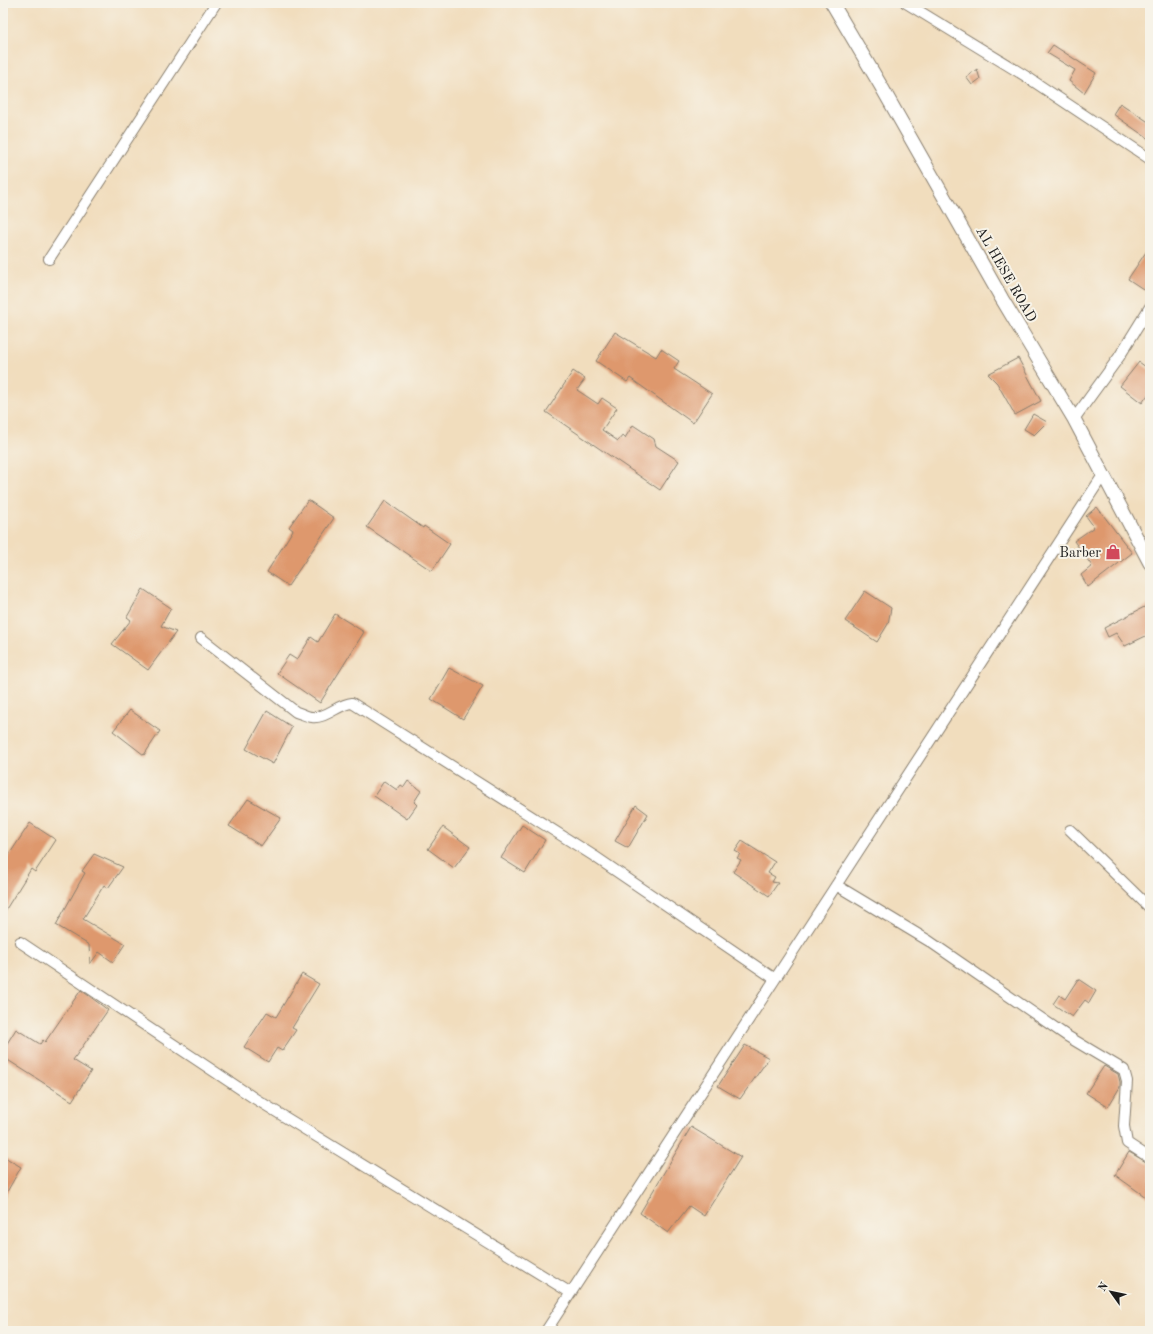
<svg xmlns="http://www.w3.org/2000/svg" width="1153" height="1334" viewBox="0 0 1153 1334" font-family="'Old Standard TT',serif">
<style>
.building{fill:#de986d}
.lines{fill:none;stroke-linecap:round;stroke-linejoin:round}
.minor-casing{stroke:#867c6c;stroke-width:12}
.tertiary-casing{stroke:#867c6c;stroke-width:15}
.minor{stroke:#fff;stroke-width:10}
.tertiary{stroke:#fff;stroke-width:13}
.labels{text-anchor:middle;stroke-width:4;stroke-linejoin:round;paint-order:stroke}
.street-label{font-size:14px;fill:#1c1c1c;stroke:#f7f3e8}
.poi-label{font-size:14px;fill:#1c1c1c;stroke:#f7f3e8;text-anchor:end}
</style>
<rect width="100%" height="100%" fill="#f7f3e8"/>
<filter id="ink" filterUnits="userSpaceOnUse"><feTurbulence type="fractalNoise" baseFrequency=".025" numOctaves="2"/><feDisplacementMap in="SourceGraphic" scale="8" xChannelSelector="R" yChannelSelector="G"/><feConvolveMatrix kernelMatrix="1 2 1 2 8 2 1 2 1" color-interpolation-filters="sRGB"/></filter>
<filter id="wash" filterUnits="userSpaceOnUse"><feTurbulence type="fractalNoise" baseFrequency=".012" numOctaves="4" result="noise"/><feDisplacementMap in="SourceGraphic" scale="16" xChannelSelector="R" yChannelSelector="G"/><feGaussianBlur stdDeviation="0.9" result="paint"/><feColorMatrix in="noise" values="0 0 0 0 0 0 0 0 0 0 0 0 0 0 0 0 0 1.4 0 .05"/><feComposite in="paint" operator="in"/></filter>
<g filter="url(#wash)">
<rect width="100%" height="100%" fill="#f1ddbd"/>
<g id="blocks">
<path class="building" d="M1053 45 1096 73 1084 93 1069 81 1075 70 1047 53Z
M977 69 980 79 972 85 966 77Z
M1120 103 1150 123V140L1113 114Z
M1150 246V285L1146 291 1128 279Z
M615 332 656 357 661 349 679 361 674 369 712 394 693 423 630 378 627 382 596 361Z
M1018 358 1041 401 1015 415 997 383 988 374Z
M1139 362 1150 370V392L1142 403 1120 386Z
M573 371 585 379 577 390 598 404 602 398 617 408 602 430 618 441 623 435 625 438 633 425 654 439 656 446 679 461 660 490 546 412Z
M1033 414 1047 422 1034 435 1024 429Z
M308 500 334 518 288 586 267 572 293 530 289 527Z
M385 501 423 528 424 526 450 544 432 571 367 527Z
M1097 507 1132 553 1088 587 1081 575 1092 566 1074 541 1094 527 1086 516Z
M143 589 171 608 161 626 176 632 148 670 112 644 131 620 127 617Z
M865 591 891 608 888 624 877 642 845 621Z
M1150 604V634L1125 646 1116 633 1108 637 1104 628Z
M335 614 364 632 320 703 277 673 289 655 297 660 311 637 318 642Z
M449 668 483 686 463 719 431 699Z
M130 710 160 731 144 755 113 731Z
M267 711 292 727 273 764 246 749Z
M384 781 397 790 401 785 404 787 408 781 421 791 414 802 417 805 407 819 374 796Z
M248 799 281 818 261 846 229 826Z
M636 805 648 814 628 848 615 841Z
M30 823 56 840 35 872 31 869 3 914V864Z
M522 825 545 840 525 873 501 858Z
M443 827 470 847 454 868 428 849Z
M742 841 775 862 768 873 775 877 772 882 778 883 769 896 733 872 741 860 737 858 740 854 735 851Z
M94 854 123 867 108 888 104 885 83 919 125 944 113 962 99 952 90 964 89 945 56 925 85 873 82 871Z
M302 974 319 984 292 1028 296 1030 282 1051 277 1048 268 1062 244 1047 267 1012 276 1017Z
M1078 979 1096 991 1089 1003 1085 1000 1072 1017 1053 1004 1059 995 1065 999Z
M81 990 108 1010 73 1060 91 1071 72 1101 3 1057V1050L16 1029 40 1044 43 1040 45 1042Z
M745 1045 769 1058 740 1099 718 1086Z
M1104 1066 1118 1074 1120 1082V1087L1108 1107 1086 1093Z
M691 1127 741 1157 704 1216 689 1206 668 1233 640 1213Z
M1129 1152 1150 1164V1200L1115 1175Z
M3 1156 21 1167 3 1199Z"/>
</g>
</g>
<g filter="url(#ink)">
<use href="#blocks" fill-opacity="0" stroke="#867c6c" stroke-width="1"/>
<g class="lines">
<defs>
<path id="minor" d="M906 3 1027 77 1150 159
M49 259 216 3
M1074 419 1119 357 1150 307
M201 638 296 712C301 713 307 717 312 717 326 719 338 704 352 703L594 856 775 979
M1070 830 1150 908
M836 885 929 941 1067 1036 1124 1070 1127 1081 1124 1126 1127 1143 1150 1158
M20 942 254 1098 571 1293
M546 1331 1103 475"/>
<path id="tertiary" d="M832 3 881 86 1002 299 1074 419 1150 563"/>
</defs>
<use href="#minor" class="minor-casing"/>
<use href="#tertiary" class="tertiary-casing"/>
<use href="#minor" class="minor"/>
<use href="#tertiary" class="tertiary"/>
</g>
</g>
<defs>
<symbol id="shop-bare" viewBox="-9 -9 18 18"><path d="M-5-2.5h2.3a2.7 3.5 0 0 1 5.4 0H5L5.5 6h-11ZM-1.5-2.5h3a1.5 2.3 0 0 0-3 0Z" fill="#d1495b" stroke="#f7f3e8" stroke-width="2.5" paint-order="stroke"/></symbol>
</defs>
<g fill-rule="evenodd">
<use href="#shop-bare" x="1102" y="541" width="22" height="22"/>
</g>
<g class="labels">
<g class="street-label">
<text transform="translate(1007 274) rotate(60)" y="5">AL HESE ROAD</text>
</g>
<g class="poi-label">
<text x="1101" y="557">Barber</text>
</g>
</g>
<rect width="1153" height="1334" fill="none" stroke="#f7f3e8" stroke-width="16"/>
<g transform="translate(1111 1292) rotate(303)" stroke="#f7f3e8" stroke-width="3" paint-order="stroke">
<path d="M0-3L7 15L0 10L-7 15Z" fill="#1c1c1c"/>
<text y="-6" font-size="11" font-weight="bold" text-anchor="middle" fill="#1c1c1c">N</text>
</g>
</svg>
